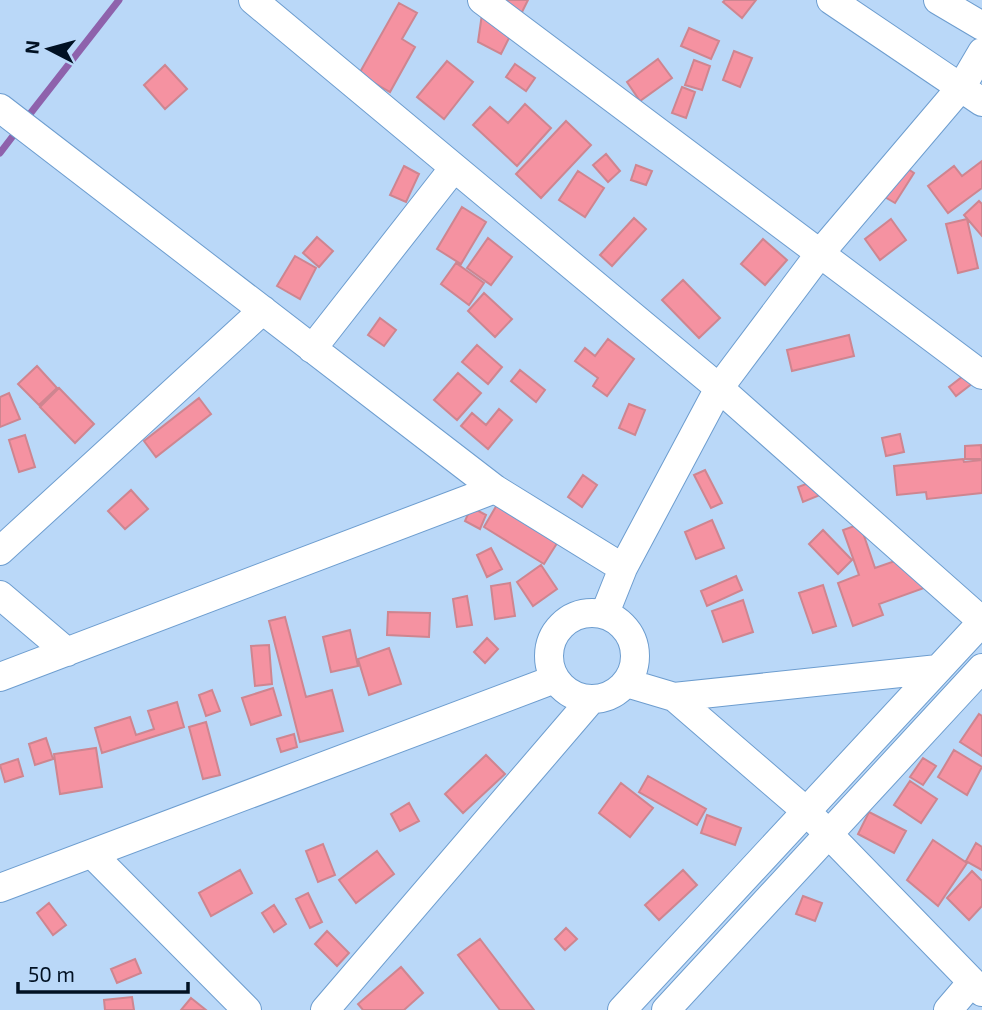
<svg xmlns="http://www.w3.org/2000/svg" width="982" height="1010" viewBox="0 0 982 1010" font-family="'Exo 2',sans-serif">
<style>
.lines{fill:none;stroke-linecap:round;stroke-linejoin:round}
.stream{stroke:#8e62ac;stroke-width:7}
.building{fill:#f592a1;stroke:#ce8590;stroke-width:2}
.minor-casing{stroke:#6d9dcf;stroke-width:30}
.minor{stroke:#fff;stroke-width:28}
</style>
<rect width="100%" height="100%" fill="#bad8f8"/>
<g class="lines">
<path class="stream" d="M26 119 119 0
M0 153 19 128"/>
</g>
<path class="building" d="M484 0H528L501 54 478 42Z
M725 0H756L742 18 723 2Z
M399 3 417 13 402 39 415 47 390 92 359 74Z
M689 28 719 41 711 59 681 46Z
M734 51 752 58 740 87 723 80Z
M658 59 672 78 640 101 627 82Z
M694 60 710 66 702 90 685 85Z
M447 61 473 82 444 119 417 97Z
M515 64 535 78 526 91 506 77Z
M165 65 187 89 165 109 144 85Z
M682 87 695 92 686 118 672 113Z
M525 104 551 128 517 166 473 125 490 107 508 123Z
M566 121 591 145 541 198 516 174Z
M606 154 620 171 608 182 593 165Z
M982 161V188L948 213 928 186 954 166 962 176Z
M636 165 652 171 646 185 631 180Z
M902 165 914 173 895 203 883 196Z
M404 166 419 174 406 202 390 195Z
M578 171 604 188 585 217 559 200Z
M979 201 982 204V236L964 215Z
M462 207 486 222 461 264 437 249Z
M634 218 646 229 612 266 600 255Z
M891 219 906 240 880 260 865 239Z
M967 219 978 268 958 273 946 224Z
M317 237 333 251 319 267 303 253Z
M488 238 512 257 491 285 467 268Z
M763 239 787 260 765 285 741 264Z
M295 256 316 268 300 299 277 286Z
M456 263 484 283 469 305 441 284Z
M683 280 720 318 699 338 662 300Z
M484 293 512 319 495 337 468 311Z
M380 318 396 330 384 346 368 335Z
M849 335 854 356 792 371 787 350Z
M608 339 634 359 607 396 593 386 598 378 575 361 585 348 595 356Z
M477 345 502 367 488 384 462 362Z
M37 366 57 388 39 405 18 384Z
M976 366 982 376 956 396 949 387Z
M520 370 545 390 536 402 511 381Z
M458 373 481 393 457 420 434 400Z
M59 388 94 424 75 443 40 407Z
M9 393 20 419 0 427V397Z
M199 398 211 414 156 457 144 441Z
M629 404 645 410 635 435 619 428Z
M499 409 512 420 488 449 461 426 472 413 486 425Z
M900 434 904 452 886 456 882 438Z
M25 435 35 467 19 472 9 440Z
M981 445 982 459H965V446Z
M963 459 964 462 982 460V493L927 499 926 492 897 495 894 466Z
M705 470 722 503 711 508 694 475Z
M583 475 597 485 582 507 568 497Z
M819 479 825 493 803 502 798 487Z
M131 490 148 509 125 529 108 511Z
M498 503 559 540 544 564 484 527Z
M471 507 486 515 480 529 465 521Z
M712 520 724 548 696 559 685 532Z
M860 524 875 568 915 554 927 587 879 604 883 615 853 626 838 583 859 575 843 530Z
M823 530 852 560 838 574 809 544Z
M491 548 502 569 487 577 477 555Z
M541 565 557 589 533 606 517 582Z
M736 576 742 590 707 606 701 591Z
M510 583 515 616 495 619 491 586Z
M823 585 836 626 813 633 799 593Z
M467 596 472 625 457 627 453 599Z
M743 600 753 632 723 642 712 611Z
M388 612 430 613 429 637 387 635Z
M285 617 306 697 332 690 343 731 300 742 269 621Z
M350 630 358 666 331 672 323 637Z
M487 638 498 649 485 663 474 652Z
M269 645 272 684 255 686 251 646Z
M389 648 401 684 369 695 358 659Z
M273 688 281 715 251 725 242 698Z
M212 690 220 711 206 716 199 695Z
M177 702 184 727 102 753 95 728 130 717 136 735 154 729 148 711Z
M979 714 982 716V756L960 742Z
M206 722 220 775 203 779 189 727Z
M294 734 297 747 281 752 277 739Z
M46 738 53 759 35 765 29 744Z
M96 748 102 787 60 794 54 754Z
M954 750 982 767 967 795 938 777Z
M486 755 505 774 463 813 445 794Z
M923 758 936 766 923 785 910 777Z
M18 759 23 776 5 782 0 765Z
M648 776 706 809 697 825 639 792Z
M910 781 937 799 921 823 894 805Z
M621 783 653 808 630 837 599 813Z
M409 803 419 821 400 831 391 814Z
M869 812 906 831 894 853 858 834Z
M707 815 741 828 735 845 701 833Z
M933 840 967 863 938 906 907 880Z
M976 843 982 847V870L966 861Z
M323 844 335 875 318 882 306 851Z
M377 851 394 874 356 903 339 880Z
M240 870 252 893 211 916 199 893Z
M683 870 697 885 659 920 645 905Z
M972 871 982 881V906L969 920 947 898Z
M308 893 322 922 310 928 296 899Z
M803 896 822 903 815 921 796 914Z
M49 903 66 925 53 935 37 913Z
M274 905 286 924 274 932 262 913Z
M566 928 577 939 565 950 555 939Z
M327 931 349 953 337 966 315 944Z
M480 939 534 1010H500L458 955Z
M135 959 141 973 117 983 111 969Z
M401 967 423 993 404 1010H363L358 1004Z
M132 997 134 1010H105L104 1000Z
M191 998 206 1010H181Z"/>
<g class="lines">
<defs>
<path id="minor" d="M253 0 719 388 982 621
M482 0 982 375
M831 0 982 102
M938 0 982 26
M0 108 495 489 623 568
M312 349 453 169
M0 551 263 310
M0 595 67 652
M549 656a43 43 0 1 1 86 0a43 43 0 1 1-86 0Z
M605 613 623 568 719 388 821 252 962 86 982 52
M0 677 495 489
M627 683 674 697 938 669
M674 697 806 811 982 992
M93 855 247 1010
M0 888 555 679
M325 1010 590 701
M622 1010 982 622
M666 1010 982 668
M948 1010 972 982"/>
</defs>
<use href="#minor" class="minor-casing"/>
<use href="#minor" class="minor"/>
</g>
<g transform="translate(49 49) rotate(276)" stroke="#bad8f8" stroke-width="5" paint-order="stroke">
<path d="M0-5L12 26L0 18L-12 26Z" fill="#011123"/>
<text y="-10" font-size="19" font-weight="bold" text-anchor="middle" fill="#011123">N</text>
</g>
<path d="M18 982v10h170v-10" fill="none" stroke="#011123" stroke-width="3.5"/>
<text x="28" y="982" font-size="21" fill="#011123" stroke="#bad8f8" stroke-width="5" paint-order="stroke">50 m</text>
</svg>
